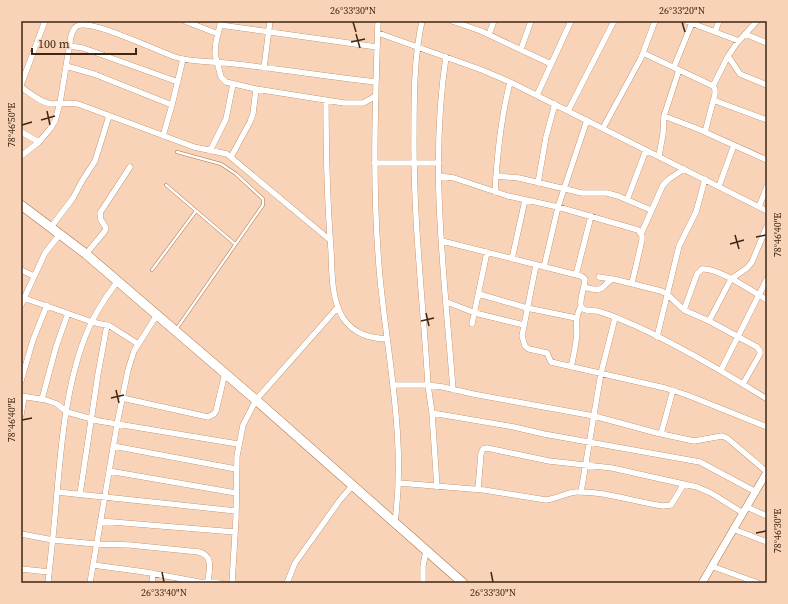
<svg xmlns="http://www.w3.org/2000/svg" width="788" height="604" viewBox="0 0 788 604" font-family="'Source Serif 4',serif">
<style>
.lines{fill:none;stroke-linecap:round;stroke-linejoin:round}
.service-casing{stroke:#aa7347;stroke-width:3.5}
.minor-casing{stroke:#aa7347;stroke-width:6}
.tertiary-casing{stroke:#aa7347;stroke-width:8}
.trunk-casing{stroke:#aa7347;stroke-width:10}
.service{stroke:#fff;stroke-width:2.5}
.minor{stroke:#fff;stroke-width:5.5}
.tertiary{stroke:#fff;stroke-width:7}
.trunk{stroke:#fff;stroke-width:9}
.ticks{fill:none;stroke:#3d2613;stroke-width:1.5}
.neatline{fill:none;stroke:#3d2613;stroke-width:1.5}
.ticks-label{font-size:10px;text-anchor:middle;fill:#3d2613}
</style>
<rect width="100%" height="100%" fill="#f8d3b8"/>
<g class="lines">
<defs>
<path id="service" d="M166 185 235 244
M152 270 196 211
M177 328 263 205V199L236 174 221 164 177 152"/>
<path id="minor" d="M185 21 218 34
M221 21 216 42 215 54 221 77 226 82 256 89 344 103H363L376 96
M378 21C375 107 372 192 380 278 388 360 406 440 395 522
M422 21C414 58 414 95 414 133 413 217 423 301 428 385L432 413 437 487
M452 21 481 31 551 64
M686 21 739 41
M220 25 377 47
M715 32 719 21
M378 33 482 70 510 82 767 211
M489 34 494 21
M745 34 767 43
M70 46 83 48 178 82
M521 49 531 21
M643 53 713 86 715 89V94L705 132
M728 56 740 74 767 85
M446 57C429 167 445 280 453 390
M66 66 94 74 172 105
M674 67 692 23
M264 68 270 21
M21 85 45 21
M713 86 728 56 737 43 757 21
M21 87C30 93 41 103 52 104 62 104 67 102 78 104L194 147 227 154 330 240
M537 95 571 21
M713 100 767 120
M326 101C326 151 327 200 331 250 332 272 331 298 343 318 354 334 369 338 387 339
M568 111 614 21
M664 116 698 129 767 160
M603 128 641 58 655 21
M21 132 39 142
M163 136 172 105 183 59
M210 151 226 119 233 84
M21 156 39 142 50 129 55 121 60 103 71 36C73 31 74 26 80 25 96 22 156 50 175 57 194 63 215 61 235 64 282 69 329 77 376 82
M659 156 663 134 664 116 679 70
M231 157 250 122 253 114 256 89
M374 163H439
M439 176 454 178 508 196 558 207 638 230 642 236V240L632 283
M496 176 519 178 582 193H607L618 196 651 210
M538 183 546 137 555 104
M719 186 734 145
M495 192C497 155 501 118 510 82
M627 200 646 150
M759 207 767 186
M51 227 73 198 82 181 95 161 109 116
M641 234 663 185 669 179 684 169
M442 241 581 276 585 279C585 286 578 303 582 308 586 312 592 310 597 311 609 314 622 320 634 325 680 346 724 372 767 399
M86 254 105 231 106 228 101 220 100 213 130 167
M512 259 525 200
M536 265 522 336 525 346 529 349 547 353 551 362 665 388 687 395 767 427
M544 267 558 207 587 120
M21 270 34 276
M576 275 591 216
M599 277 612 279
M584 287C589 288 599 292 603 287 607 284 608 281 613 279L661 291 667 294 684 310 709 321 757 347 760 351V354L743 384
M479 294 527 308 576 318
M21 297 92 322 110 326 138 344
M447 302 475 313 524 325
M21 305 45 253 60 234
M684 310 697 274 702 269C717 267 752 291 767 300
M709 321 731 279 747 268 752 262 767 226
M472 324 487 252
M657 337 679 246 696 212 705 179
M571 367C573 358 575 350 576 341 579 327 573 321 581 306
M721 370 767 279
M21 381 33 340 47 305
M393 385H428L443 387 473 394 594 416 657 433 694 441 722 436 727 438 767 472
M21 396 46 400 57 404 67 412 99 421 238 444
M122 398 208 417 214 414 216 411 225 373
M42 399 56 347 68 313
M432 413 514 427 544 434 700 462 756 492
M21 415 24 397
M661 434 673 390
M113 446 236 469
M109 471 236 493
M399 483 484 490 546 500C556 499 565 493 576 492 605 491 634 502 663 506L671 505 684 484
M478 489 481 454 483 449 487 448 549 461 612 468 697 487 711 493 743 513
M57 492 236 511
M581 492 601 373 615 318
M80 494 98 374 107 325
M747 507 767 516
M100 521 235 532
M733 529 767 542
M21 534 53 540 96 544 130 545 199 552C214 556 209 570 208 582
M93 565 145 572 199 582 220 583
M711 566 758 583
M21 569 49 572
M152 573 153 583
M48 583C50 561 53 539 55 516 60 458 64 392 85 337 93 316 104 299 117 282
M90 583 118 419 128 370 134 351 157 315
M232 583 236 518 237 456 243 425 256 400 338 307
M287 583 295 563 340 500 353 485
M423 583V566L426 551"/>
<path id="tertiary" d="M702 583 767 472"/>
<path id="trunk" d="M21 205 86 254 256 400 463 583"/>
</defs>
<use href="#service" class="service-casing"/>
<use href="#minor" class="minor-casing"/>
<use href="#tertiary" class="tertiary-casing"/>
<use href="#trunk" class="trunk-casing"/>
<use href="#service" class="service"/>
<use href="#minor" class="minor"/>
<use href="#tertiary" class="tertiary"/>
<use href="#trunk" class="trunk"/>
</g>
<path class="ticks" d="M353 22 356 32M682 22 685 32M356 34 360 48M351 42 365 39M47 111 50 125M41 120 55 116M22 125 32 122M735 235 739 249M756 237 766 235M730 244 744 240M426 313 429 326M421 321 434 318M116 390 119 403M111 398 124 395M22 420 32 418M756 533 766 531M162 572 164 582M491 572 493 582"/>
<rect width="788" height="604" fill="none" stroke="#f8d3b8" stroke-width="44"/>
<path d="M32 48v6h104v-6" fill="none" stroke="#3d2613" stroke-width="2"/>
<text x="38" y="48" font-size="12" fill="#3d2613" stroke="#f8d3b8" stroke-width="3" paint-order="stroke">100 m</text>
<rect x="22" y="22" width="744" height="560" class="neatline"/>
<g class="ticks-label">
<text x="353" y="14">26°33'30"N</text>
<text x="682" y="14">26°33'20"N</text>
<text transform="translate(11 125) rotate(-90)" y="4">78°46'50"E</text>
<text transform="translate(777 235) rotate(-90)" y="4">78°46'40"E</text>
<text transform="translate(11 420) rotate(-90)" y="4">78°46'40"E</text>
<text transform="translate(777 531) rotate(-90)" y="4">78°46'30"E</text>
<text x="164" y="596">26°33'40"N</text>
<text x="493" y="596">26°33'30"N</text>
</g>
</svg>
